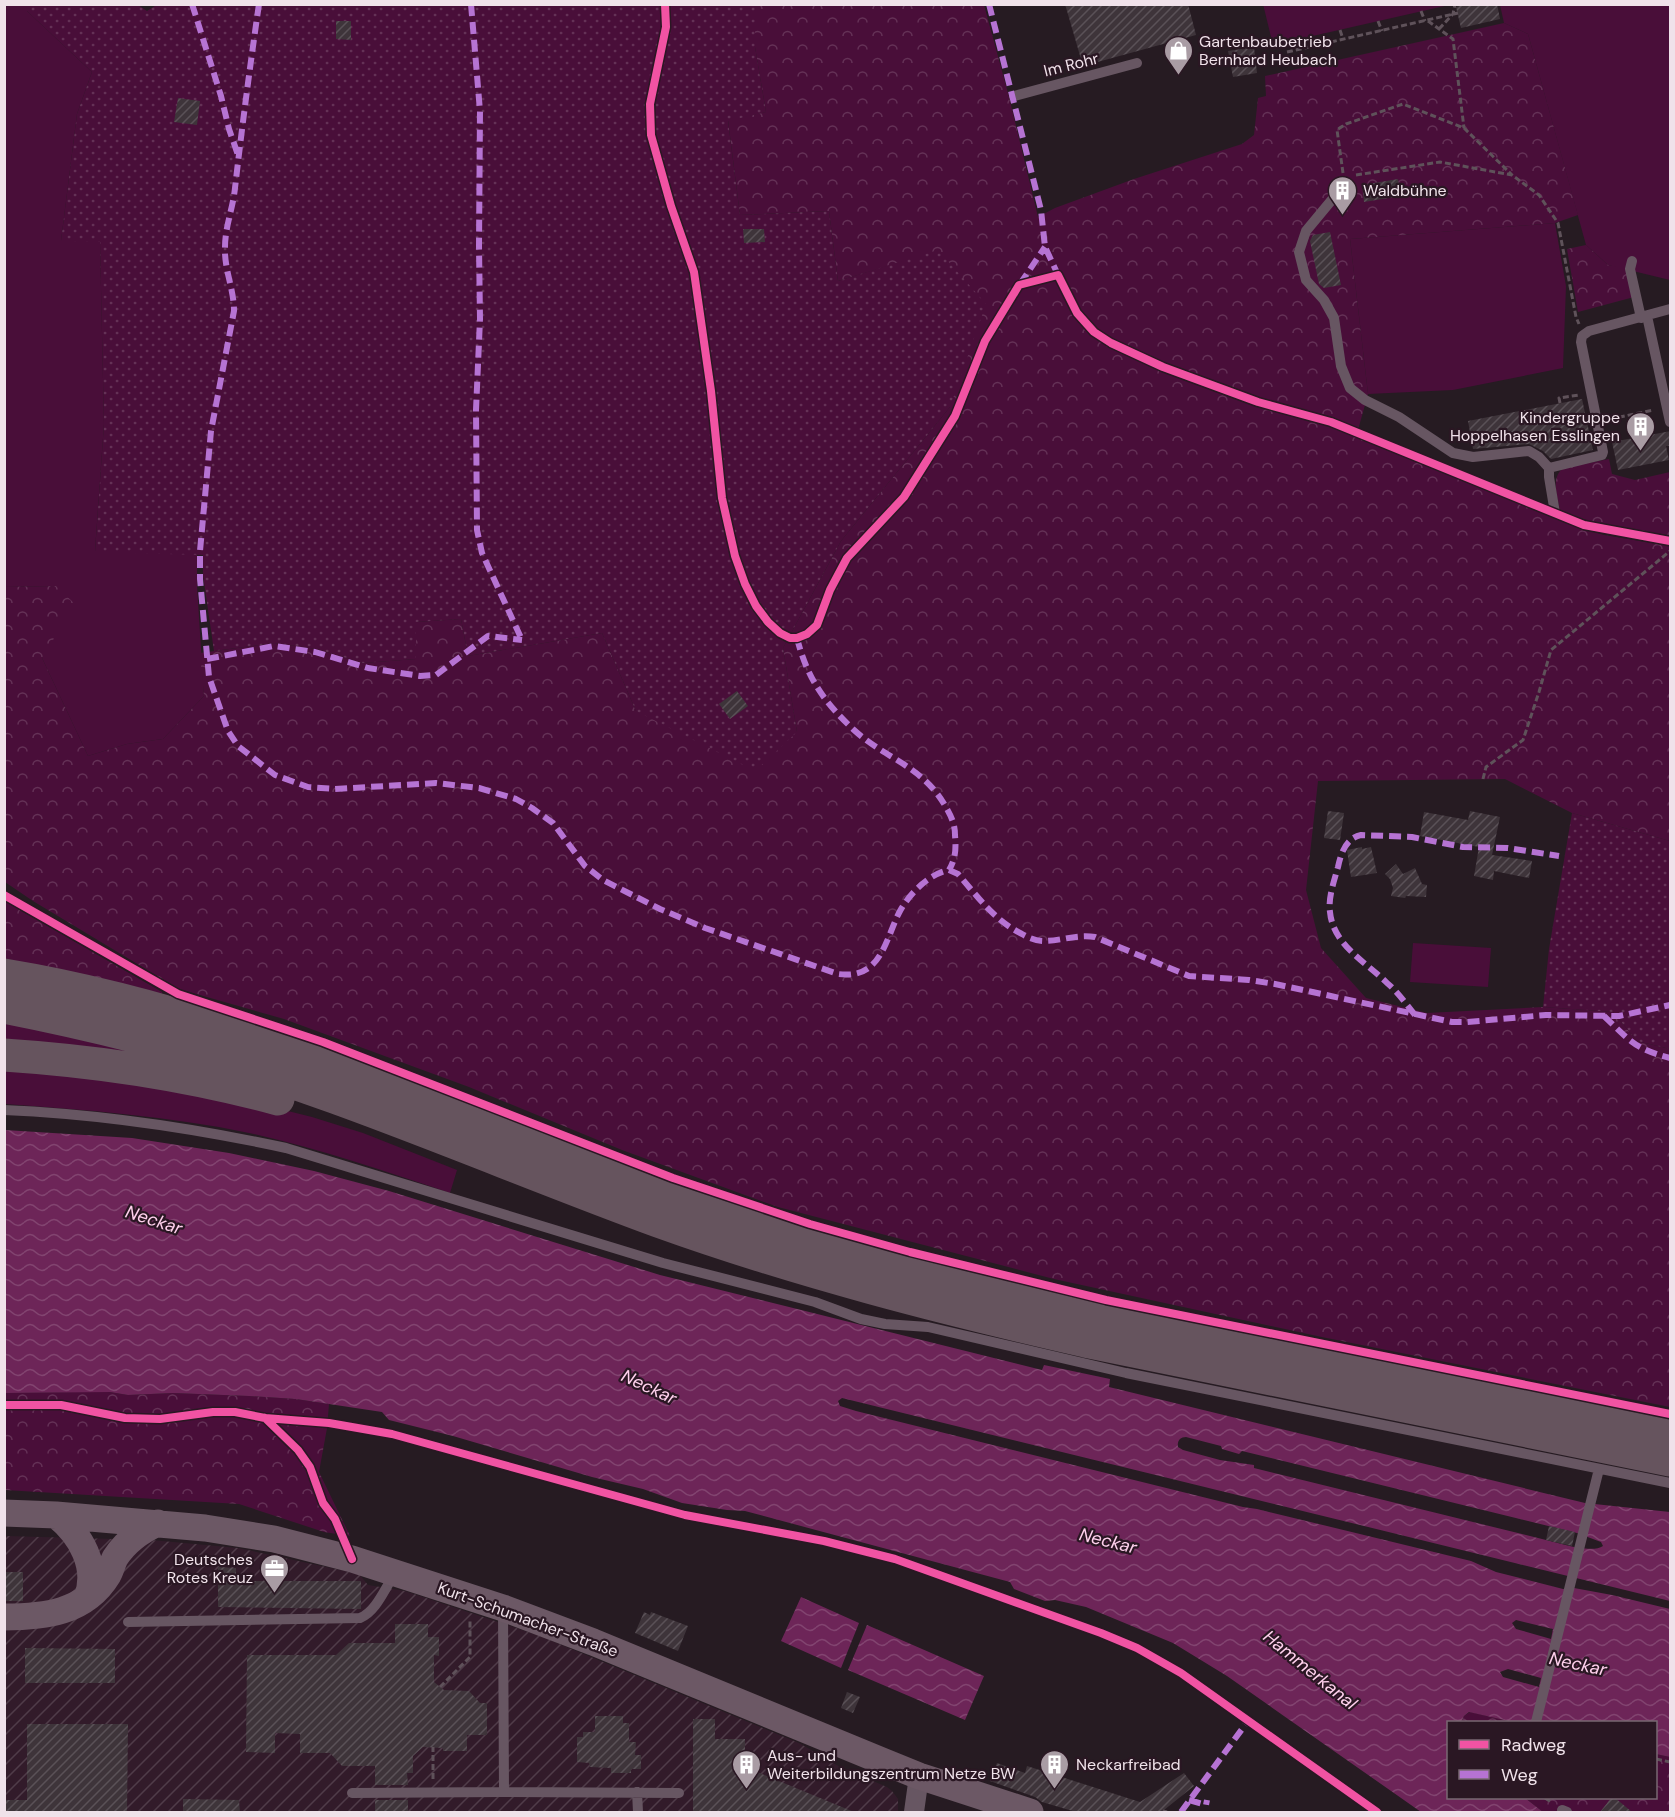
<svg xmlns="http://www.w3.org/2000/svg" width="1675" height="1817" viewBox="0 0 1675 1817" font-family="'DM Sans',sans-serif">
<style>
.industrial{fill:url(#industrial-furrows)}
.grass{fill:#490e39}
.forest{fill:url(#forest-crowns)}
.garden{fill:url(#garden-dots)}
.water{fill:url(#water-waves);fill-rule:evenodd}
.building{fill:url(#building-hatch)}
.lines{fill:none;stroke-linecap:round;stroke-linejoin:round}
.path{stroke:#5f525a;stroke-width:3;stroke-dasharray:6 3;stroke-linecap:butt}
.lane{stroke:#675662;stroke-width:10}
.street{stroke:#675662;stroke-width:20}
.secondary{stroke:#6c5865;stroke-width:27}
.highway{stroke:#66545e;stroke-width:33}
.quiet{stroke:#b673d3;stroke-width:6;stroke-dasharray:12 6;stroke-linecap:butt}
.cycleway-casing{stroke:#2a1723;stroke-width:11}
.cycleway{stroke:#f153a3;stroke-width:8}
.labels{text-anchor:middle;stroke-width:4.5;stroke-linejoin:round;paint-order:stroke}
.poi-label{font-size:16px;fill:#f0e2ea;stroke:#2a1723;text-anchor:start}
.street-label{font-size:16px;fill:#f0e2ea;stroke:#2a1723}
.water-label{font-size:18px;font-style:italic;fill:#ffd1ed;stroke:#2a1723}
</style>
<defs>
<pattern id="industrial-furrows" width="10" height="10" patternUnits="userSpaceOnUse" patternTransform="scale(1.5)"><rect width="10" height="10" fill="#321b2a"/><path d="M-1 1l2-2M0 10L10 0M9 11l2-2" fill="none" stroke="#503c49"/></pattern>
<pattern id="forest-crowns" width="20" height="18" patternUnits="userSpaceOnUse" patternTransform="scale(1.5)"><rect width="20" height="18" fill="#490e39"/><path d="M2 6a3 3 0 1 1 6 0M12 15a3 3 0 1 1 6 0" fill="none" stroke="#643156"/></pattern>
<pattern id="garden-dots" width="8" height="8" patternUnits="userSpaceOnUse" patternTransform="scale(1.5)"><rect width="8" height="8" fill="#490e39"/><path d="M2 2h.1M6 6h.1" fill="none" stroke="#643156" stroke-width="1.8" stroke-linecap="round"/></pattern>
<pattern id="water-waves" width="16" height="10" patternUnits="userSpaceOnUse" patternTransform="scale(1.5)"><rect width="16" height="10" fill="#6d2558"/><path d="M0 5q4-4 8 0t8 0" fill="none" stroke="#824470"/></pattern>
<pattern id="building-hatch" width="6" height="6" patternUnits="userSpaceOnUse" patternTransform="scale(1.5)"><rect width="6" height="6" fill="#3e343a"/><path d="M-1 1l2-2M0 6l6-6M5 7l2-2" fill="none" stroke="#5a5157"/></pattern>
</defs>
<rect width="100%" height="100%" fill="#261b22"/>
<path class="industrial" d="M4 1536 151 1540 238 1548 359 1574 368 1585 405 1591 540 1636 799 1743 840 1767 887 1787 892 1791 898 1799V1812H5Z"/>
<path class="grass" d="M1263 4H1449V5L1273 45Z
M4 5H27V11L92 72 77 114 61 241H100L104 424 95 551 197 554V585L204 696 163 739 127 744 88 756 42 658 56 586 5 587 4 47 6 44Z
M1500 5H1670V280L1608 265 1586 245 1528 34 1504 23Z
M1555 223 1566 286 1563 368 1453 390 1368 394 1350 239Z
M1413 943 1491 948 1488 987 1410 982Z
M4 1018 219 1070 5 1046Z
M4 1065 240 1099 312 1117 363 1133 457 1170 450 1193C384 1171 317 1148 249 1133 169 1116 86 1110 5 1104Z"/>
<path class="forest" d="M755 5H984L1009 97 1038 217 1055 208 1134 179 1242 144 1254 135 1258 98 1266 96 1265 76 1504 23 1528 34 1578 215 1555 223 1350 239 1368 394 1356 437 1580 528 1604 535 1670 546V841L1572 813 1505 779 1318 781 1306 890 1321 948 1366 998 1427 1013 1543 1007 1613 1012 1637 1041 1670 1049V1407L1322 1337 1054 1279 778 1207 622 1150 469 1087 284 1019 179 989 33 901 5 882 4 587 56 586 75 604 42 658 88 756 127 744 163 739 204 696 200 653 274 643 317 649 363 663 416 659V622L461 619 468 656 602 633 636 711 797 732 783 648 841 541 950 407 938 251 838 281 829 211 740 215 728 120 766 112 755 47Z
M1586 245 1608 265 1627 268 1634 297 1578 312 1567 249Z
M1609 459 1612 474 1635 480 1670 472V538L1601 525 1560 511C1558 497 1550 479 1563 468Z
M4 901 162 992V997L5 962Z
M75 1392H110L128 1395 173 1393 249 1396 296 1399 329 1404 327 1428 319 1472 350 1536 324 1532 239 1504 5 1490 4 1393Z
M1470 1712 1513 1722H1461L1464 1716Z
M1656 1754 1670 1757V1812H1543L1525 1798H1656Z"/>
<path class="garden" d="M158 4 755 5V47L766 112 728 121 740 215 829 211 838 281 938 250 986 304 950 407 841 541 783 648 797 732 755 771 636 711 602 633 468 656 461 619 416 622V659L363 663 317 649 274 643 214 651 203 575V555L95 552 104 424 100 242 61 241 77 114 92 72 27 11V5H138L147 11Z
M1572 813 1670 841V1049L1637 1041 1613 1012 1543 1007 1549 949Z"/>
<path class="water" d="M5 1130 132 1138 229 1153 314 1171 389 1191 660 1275 1042 1370 1044 1365 1110 1379 1109 1387 1585 1503 1670 1512V1601L842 1398 838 1401 840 1406 856 1411 1243 1507 1257 1509 1471 1561 1496 1572 1563 1589 1574 1588 1612 1595 1670 1609V1757L1656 1754V1722H1513L1469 1712 1464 1716 1461 1722H1448V1798H1525L1543 1812H1421L1227 1676 1173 1643 1086 1607 1055 1600 1045 1601 1014 1589 1010 1582 745 1511 727 1510 682 1503 643 1489 592 1477 453 1436 389 1420 382 1412 296 1399 249 1396 173 1393 128 1395 110 1392 5 1393ZM1186 1437 1221 1446 1222 1449 1239 1454 1242 1451 1577 1533 1601 1542 1603 1546C1592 1554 1559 1543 1546 1540L1254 1468V1465L1220 1460 1183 1450 1178 1447C1177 1441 1180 1437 1186 1437ZM1516 1620 1553 1629 1551 1639 1516 1629 1512 1623ZM1508 1669 1541 1678 1539 1687 1503 1677 1500 1672Z
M801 1597 859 1623 841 1668 781 1641Z
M867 1625 984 1676 965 1720 848 1670Z"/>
<path class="building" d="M1065 4H1188L1196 35 1083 66Z
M1466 4H1497L1500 19 1461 28 1456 7Z
M336 21H351V40L336 39Z
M1254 47 1257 73 1233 77 1228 51Z
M178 98 200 101 197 125 174 122Z
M1398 179 1401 196 1364 202 1362 185Z
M743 229H764L765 242 744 243Z
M1330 232 1341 285 1324 288 1319 284 1310 241 1313 235Z
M1582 399 1593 450 1551 459 1543 451 1529 444 1473 449 1468 421Z
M1671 431V446H1666L1669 460 1618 470 1612 442Z
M737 691 748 706 730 719 719 704Z
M1328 811 1344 813 1340 840 1324 838Z
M1470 811 1500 817 1492 855 1532 861 1529 878 1494 871 1493 880 1474 876 1479 847 1420 836 1424 812 1468 820Z
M1362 847V849L1371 847 1377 873 1351 877 1347 850Z
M1396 864 1403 874 1415 868 1422 884 1427 885 1426 897 1406 896 1405 898 1391 896 1393 888 1390 879 1385 874Z
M1549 1526 1575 1532 1572 1546 1546 1540Z
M218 1567 236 1568V1581H361V1609L218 1607Z
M4 1572H23V1601H4Z
M644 1612 650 1615 651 1612 688 1626 678 1651 635 1633Z
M395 1624H428V1637H439V1656L434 1655V1682L444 1690 469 1691 480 1703H487V1735H467V1751H443V1748L423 1747 413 1756V1773H407L408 1785H375V1766H342L330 1753H300V1734L275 1733V1753L246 1752 247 1655H336L349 1643H395Z
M25 1648 115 1649V1683H25Z
M847 1692 860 1697 853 1713 841 1708Z
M595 1716H623V1723H629V1742H636L635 1755H641V1769H631V1773H611V1768L590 1767 589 1763 577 1762V1737H583V1732H595Z
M693 1719H715V1739H745V1767L854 1812H693Z
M27 1724H128L127 1812H4V1800H27Z
M997 1763 1025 1773 1027 1766 1140 1802 1184 1773 1194 1786 1164 1810V1812H1076L1042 1802 1035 1797 990 1781Z
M1612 1797H1614L1632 1812H1600Z
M183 1799 239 1800 240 1812H183Z
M375 1800H408V1812H375Z"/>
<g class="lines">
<path class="path" d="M1421 11 1425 21
M1378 21 1382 31
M1428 21 1453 39 1464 128
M1439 29 1453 14 1455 4
M1340 30 1343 39
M1303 39 1305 48
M1287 52 1458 13
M1343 173 1337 130 1346 124 1403 104 1464 128 1512 175
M1356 175 1440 162 1512 175 1539 195 1558 223 1576 317 1579 324
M1560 403 1559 398 1579 395
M1610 419 1654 410
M1483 779 1486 767 1523 740 1539 692 1551 650 1670 551
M440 1687 470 1657V1620
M1656 1759 1670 1762
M433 1779V1747
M1545 1798 1551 1802
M1163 1811 1167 1812"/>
<path class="lane" d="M1014 96 1137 63
M1345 184 1306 231 1299 252 1306 280 1324 300 1334 318 1341 366 1350 388 1365 400 1399 417 1453 453 1473 457 1529 451 1539 457 1549 468
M1632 261 1630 269 1641 318
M1647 316 1670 422
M1555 513 1549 477V468L1602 455 1603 452 1581 342 1582 336 1589 331 1670 309
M4 1110C100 1114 193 1128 286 1148L663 1263 815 1302 861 1319 885 1324 928 1327 1126 1373 1670 1483
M503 1609 504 1792 679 1793
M128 1622 360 1618C376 1612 385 1588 394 1575
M1536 1722 1599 1469
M637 1792 638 1812
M352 1793 504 1792
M1562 1810 1567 1812"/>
<path class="street" d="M914 1812 919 1776"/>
<path class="secondary" d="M4 1513 56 1515 205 1528 274 1539 352 1559 503 1608 593 1642 882 1761 919 1776 1030 1812
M56 1515C81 1535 99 1567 87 1598
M4 1617C44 1617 85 1613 108 1575 111 1570 112 1564 115 1558 126 1541 140 1531 158 1523"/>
<path class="highway" d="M4 975C273 1019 514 1148 771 1230 910 1274 1051 1306 1193 1336 1352 1369 1511 1400 1670 1432
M4 1007C116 1029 226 1058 334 1097 442 1136 549 1181 658 1221 797 1271 941 1308 1085 1341L1670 1460
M4 1055C96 1061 189 1075 278 1099"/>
<path class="quiet" d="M192 4 221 96 229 129 238 155
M259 4C250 66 242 127 235 188 233 208 225 227 225 247 224 269 234 289 234 311L211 431 200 551V579L209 677 228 731 238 746 275 775 308 787 335 789 436 783 479 788 516 799 532 808 553 823 585 866 603 880 660 909 705 928 838 974C882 980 885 939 900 911 910 893 929 874 949 870L958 874C978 897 994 920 1022 934 1029 938 1036 941 1044 941 1061 941 1077 934 1095 937L1189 976 1249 980 1275 984 1452 1022H1467L1546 1015 1619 1016 1670 1005
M471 4 480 111 479 246 480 319 476 410 477 530 482 553 522 640
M989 4 1041 210 1045 247 1060 279
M1020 284 1045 247
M797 638C807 678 824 702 854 730 887 760 924 766 947 809 952 818 955 825 955 835 956 849 956 858 949 870
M207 659 274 646 315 652 368 668 420 676 436 675 488 636 522 640
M1415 1015C1406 1004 1398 992 1387 983 1366 962 1333 945 1330 912 1328 898 1334 881 1338 867 1341 853 1346 838 1361 835L1412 837 1463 847 1508 848 1559 856
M1604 1016C1630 1041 1635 1049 1670 1058
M1189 1800 1206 1805 1207 1800
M1181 1812 1248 1721"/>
<defs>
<path id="cycleway" d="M665 4 666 27 650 104 651 135 671 206 694 272 711 391 722 498 735 556 745 584 756 606 768 622 780 633 790 638H797L807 634 817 625 830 590 847 558 904 497 955 416 985 341 1019 285 1058 275 1077 313 1094 332 1111 343 1163 367 1258 402 1331 422 1584 525 1670 541
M4 895 178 994 323 1042 673 1178 810 1224 910 1252 1106 1300 1670 1414
M4 1405H61L125 1418 160 1419 213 1412H235L265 1418 329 1423 392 1434 685 1515 824 1541 895 1559 1101 1633 1137 1648 1181 1673 1377 1812
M265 1418 298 1450 310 1467 323 1503 335 1519 352 1559"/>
</defs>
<use href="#cycleway" class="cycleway-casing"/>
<use href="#cycleway" class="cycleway"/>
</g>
<defs>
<symbol id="shop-pin" viewBox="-11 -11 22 30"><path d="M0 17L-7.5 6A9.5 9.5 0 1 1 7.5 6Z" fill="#a99ca4" stroke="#2a1723"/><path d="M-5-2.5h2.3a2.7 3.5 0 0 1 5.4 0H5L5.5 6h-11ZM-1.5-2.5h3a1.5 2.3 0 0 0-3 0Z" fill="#fff"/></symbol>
<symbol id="building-pin" viewBox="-11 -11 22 30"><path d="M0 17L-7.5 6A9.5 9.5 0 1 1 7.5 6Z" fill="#a99ca4" stroke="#2a1723"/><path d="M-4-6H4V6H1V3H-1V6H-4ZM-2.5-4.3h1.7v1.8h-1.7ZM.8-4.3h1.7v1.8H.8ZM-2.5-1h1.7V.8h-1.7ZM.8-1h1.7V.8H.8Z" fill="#fff"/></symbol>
<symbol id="office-pin" viewBox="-11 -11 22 30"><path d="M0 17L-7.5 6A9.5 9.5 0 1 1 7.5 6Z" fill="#a99ca4" stroke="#2a1723"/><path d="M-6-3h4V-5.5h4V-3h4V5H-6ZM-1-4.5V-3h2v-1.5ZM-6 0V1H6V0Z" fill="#fff"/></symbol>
</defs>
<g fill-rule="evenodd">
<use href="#shop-pin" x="1162" y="34" width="33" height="45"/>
<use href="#building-pin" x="1326" y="174" width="33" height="45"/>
<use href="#building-pin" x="1624" y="410" width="33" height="45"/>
<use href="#office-pin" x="258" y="1552" width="33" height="45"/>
<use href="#building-pin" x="730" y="1748" width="33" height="45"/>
<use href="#building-pin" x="1038" y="1748" width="33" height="45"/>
</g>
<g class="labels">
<g class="poi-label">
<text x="1199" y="47">Gartenbaubetrieb<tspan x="1199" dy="18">Bernhard Heubach</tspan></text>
<text x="1363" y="196">Waldbühne</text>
<text x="1620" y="423" text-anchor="end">Kindergruppe<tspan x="1620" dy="18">Hoppelhasen Esslingen</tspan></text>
<text x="253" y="1565" text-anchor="end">Deutsches<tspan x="253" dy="18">Rotes Kreuz</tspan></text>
<text x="767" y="1761">Aus- und<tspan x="767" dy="18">Weiterbildungszentrum Netze BW</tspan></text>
<text x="1076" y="1770">Neckarfreibad</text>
</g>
<g class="street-label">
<text transform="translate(1071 64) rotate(-14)" y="6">Im Rohr</text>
<text transform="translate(528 1619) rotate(20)" y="6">Kurt-Schumacher-Straße</text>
</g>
<g class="water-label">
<text transform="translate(154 1220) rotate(18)" y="6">Neckar</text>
<text transform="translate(649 1387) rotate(25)" y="6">Neckar</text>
<text transform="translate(1108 1541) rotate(14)" y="6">Neckar</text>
<text transform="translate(1578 1664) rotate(12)" y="6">Neckar</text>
<text transform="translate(1310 1670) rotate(39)" y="6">Hammerkanal</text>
</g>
</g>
<rect width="1675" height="1817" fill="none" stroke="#f0e2ea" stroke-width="12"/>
<rect x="1447" y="1721" width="210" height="78" fill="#2a1723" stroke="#796873" stroke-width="1.5"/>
<rect x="1459" y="1740" width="30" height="9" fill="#f153a3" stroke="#796873" stroke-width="1.5"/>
<text x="1501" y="1751" font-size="18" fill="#f0e2ea">Radweg</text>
<rect x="1459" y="1770" width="30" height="9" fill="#b673d3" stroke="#796873" stroke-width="1.5"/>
<text x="1501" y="1781" font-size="18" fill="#f0e2ea">Weg</text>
</svg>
